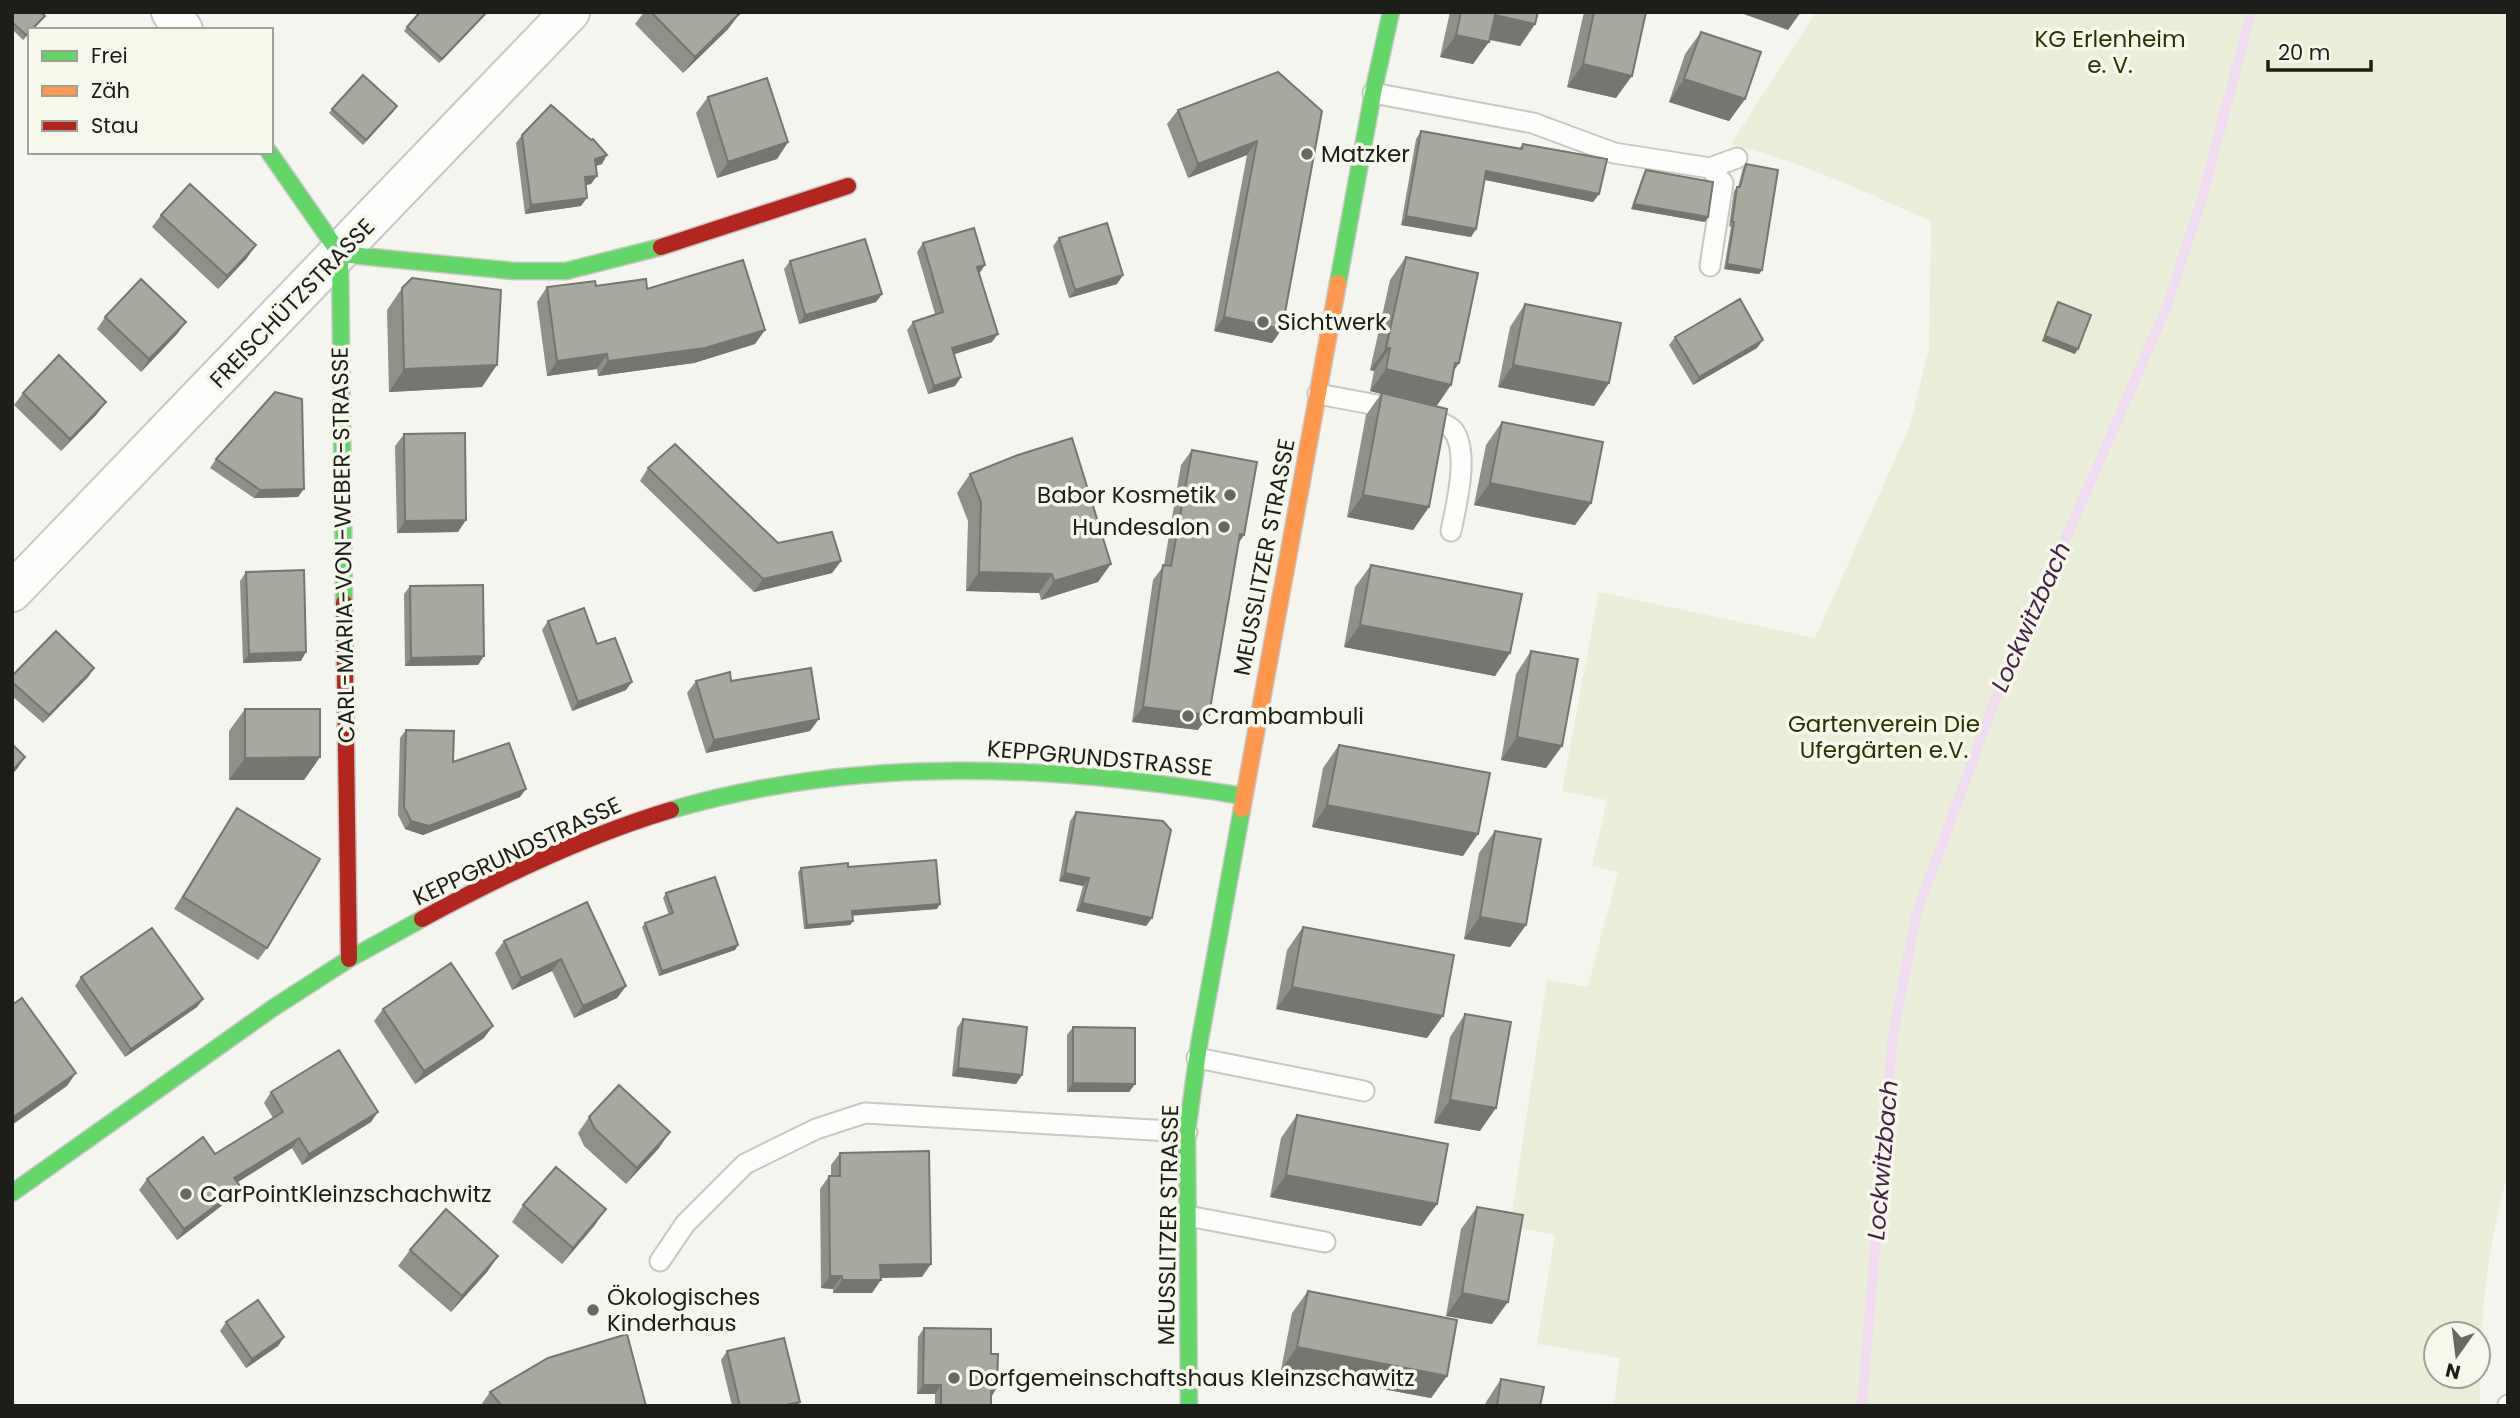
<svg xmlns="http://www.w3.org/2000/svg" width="2520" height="1418" viewBox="0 0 2520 1418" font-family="Poppins,sans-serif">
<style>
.green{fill:#eaedd7;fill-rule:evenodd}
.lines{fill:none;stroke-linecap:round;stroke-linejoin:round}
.stream{stroke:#f1dbf0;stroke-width:10}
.lane-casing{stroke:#c7c8c3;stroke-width:23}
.street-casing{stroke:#c7c8c3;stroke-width:42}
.fast-casing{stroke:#c7c8c3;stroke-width:19}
.slow-casing{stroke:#c7c8c3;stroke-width:19}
.jam-casing{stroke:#c7c8c3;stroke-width:19}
.lane{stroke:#fdfefc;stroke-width:19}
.street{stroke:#fdfefc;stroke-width:38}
.fast{stroke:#63d668;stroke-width:16}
.slow{stroke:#ff974d;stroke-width:16}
.jam{stroke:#b3261e;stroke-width:16}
.wall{fill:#909088}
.shaded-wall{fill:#75766f}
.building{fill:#a7a89e;stroke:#75766f;stroke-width:2}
.poi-dot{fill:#686964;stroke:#f6f8eb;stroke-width:2.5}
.labels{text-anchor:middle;stroke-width:7;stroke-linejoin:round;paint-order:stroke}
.park-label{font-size:23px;fill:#2e3200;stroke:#f6f8eb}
.poi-label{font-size:23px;fill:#1d1e19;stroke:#f6f8eb;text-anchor:start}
.street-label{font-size:23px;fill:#1d1e19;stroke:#f6f8eb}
.water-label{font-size:24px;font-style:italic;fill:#47204a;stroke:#f6f8eb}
</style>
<rect width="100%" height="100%" fill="#f4f5ee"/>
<path class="green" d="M1816 12H2508V1174C2486 1248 2479 1328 2480 1406H1614L1620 1358 1537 1344 1555 1235 1510 1226 1547 980 1588 987 1618 872 1592 866 1607 800 1562 791 1599 592 1815 638 1910 426 1929 349 1931 221C1866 193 1800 161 1731 144ZM2436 1334H2478V1376H2436Z"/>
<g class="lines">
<path class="stream" d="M1862 1406 1893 1034 1917 912 1994 703 2165 311 2202 199 2251 12"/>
<defs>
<path id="lane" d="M1373 93 1533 123 1614 153 1710 168 1737 158
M1710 266 1723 183 1710 168
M1318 394C1342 399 1441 414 1453 430 1470 452 1456 506 1451 531
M1197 1058 1364 1091
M1188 1216 1325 1242
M660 1261 685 1224 745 1164 816 1129 865 1113 1187 1132
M2508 1406V1405"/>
<path id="street" d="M171 12 183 30
M12 592 570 12"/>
<path id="fast" d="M269 152 340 254 344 603
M340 254 514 271H566L661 247
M1338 283 1373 93 1391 12
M671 810C859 755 1051 765 1243 796
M12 1193 273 1008 349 959 422 919
M1189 1406 1187 1132 1199 1045 1242 809"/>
<path id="slow" d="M1242 809 1338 283"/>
<path id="jam" d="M661 247 848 186
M344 603 349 959
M422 919C501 876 584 836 671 810"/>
</defs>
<use href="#lane" class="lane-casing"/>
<use href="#street" class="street-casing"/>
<use href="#fast" class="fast-casing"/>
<use href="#slow" class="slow-casing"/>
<use href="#jam" class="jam-casing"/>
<use href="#lane" class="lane"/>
<use href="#street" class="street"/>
<use href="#fast" class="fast"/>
<use href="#slow" class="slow"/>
<use href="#jam" class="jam"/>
</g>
<path class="wall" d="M12 12 42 20 33 30H30V33L23 40 12 29Z
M644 12H739L740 13 728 29 683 73 635 24Z
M1450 12H1538L1535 24 1520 46 1489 40 1473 64 1440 57Z
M1584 12H1646L1616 98 1567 87Z
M486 13 439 63 404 31 407 27Z
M1701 32 1745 99 1729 121 1669 102 1685 54Z
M1278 72 1282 329 1272 343 1214 331 1247 155 1188 178 1167 124 1178 110Z
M708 97 788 142 777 159 717 178 696 113Z
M332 109 394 111 363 145 329 113Z
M1421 131 1519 149 1523 144 1599 194 1593 202 1485 180 1476 229 1471 237 1401 225 1416 139Z
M522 135 602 164 596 166 591 184 586 185 581 206 525 214 516 143Z
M1746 164 1762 270 1759 274 1724 269 1731 227 1729 226 1734 191 1737 187H1738L1743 168Z
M1646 170 1708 217 1705 222 1631 209 1643 175Z
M161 215 247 258 218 289 152 227Z
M1059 238 1123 275 1117 284 1069 298 1053 246Z
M923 243 979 273 992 342 954 354 961 377 955 386 928 394 907 330 913 322 935 314 917 252Z
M1406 257 1459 363 1454 370 1436 407 1429 507 1413 530 1347 517 1366 415 1381 394 1370 391 1374 371 1370 370 1390 280Z
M790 261 882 294 876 302 799 324 784 269Z
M596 286 647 289 755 344 694 363 598 376 597 369 547 376 537 302 547 287Z
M402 288 482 387 389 392 387 310Z
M2058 302 2075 354 2042 341 2055 306Z
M1525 304 1609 383 1594 406 1498 387 1510 327Z
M105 317 186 322 177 334 141 372 97 329Z
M1675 337 1757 348 1693 385 1669 345Z
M23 393 97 414 61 451 14 405Z
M1502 422 1591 503 1575 525 1474 505 1486 445Z
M404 434 458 532 397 533 395 446Z
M1192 450 1238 544 1198 730 1132 722 1153 580 1164 565 1181 465Z
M216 459 298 497 254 498 210 468Z
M648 468 778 543 841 561 832 573 754 592 640 481Z
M970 474 1098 582 1041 600 1039 593 966 591 968 521 957 493Z
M1371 565 1510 653 1495 676 1344 647 1355 587Z
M246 572 301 661 243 663 240 581Z
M410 586 478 665 405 666 404 594Z
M548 621 597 644 626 690 572 711 542 630Z
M1531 651 1562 746 1546 768 1501 760 1516 674Z
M94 668 88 677 43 723 12 696V676Z
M696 681H731L810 731 706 753 687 693Z
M245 709 320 757 304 780H229V731Z
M406 730 453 762 520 797 423 835 405 829 398 815 400 738Z
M1339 745 1463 856 1312 827 1323 768Z
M237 808 267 948 258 960 174 909Z
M1076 812 1152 918 1146 926 1076 911 1083 886 1059 881 1070 821Z
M1495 831 1526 925 1510 947 1464 939 1479 853Z
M848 867 937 909 853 915V921L850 925 804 929 798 872 801 868Z
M666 893 738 945 735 950 659 976 642 927 645 923 669 915 663 898Z
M587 902 626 986 617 998 574 1018 552 971 512 990 495 953 504 941Z
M1303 927 1427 1038 1276 1009 1287 950Z
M81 977 203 999 197 1007 125 1057 75 986Z
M383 1009 484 1038 415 1084 374 1021Z
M1465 1014 1480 1131 1434 1123 1450 1037Z
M963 1019 1022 1075 1016 1084 952 1076 957 1028Z
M1073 1027 1135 1084 1129 1092H1067V1035Z
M271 1092 371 1122 302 1165 292 1148 237 1182 241 1187 233 1197 177 1240 139 1190 147 1179 215 1154 273 1118 264 1103Z
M1297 1115 1437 1204 1421 1226 1270 1197 1281 1138Z
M589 1117 659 1148 626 1184 584 1146 578 1133Z
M840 1153 922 1277 881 1278 872 1293H833V1289L821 1288 820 1189 829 1176H831V1165Z
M523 1205 595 1225 562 1264 512 1222Z
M1477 1207 1492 1324 1446 1316 1461 1229Z
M410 1250 498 1256 487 1272 451 1312 398 1266Z
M1308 1291 1447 1376 1431 1398 1281 1370 1292 1313Z
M226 1322 284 1337 278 1346 246 1368 220 1331Z
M924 1328 991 1354 997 1387 991 1396V1406H935V1394H917L918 1337Z
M727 1351 800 1402 797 1406H732L721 1360Z
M1501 1379 1540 1406H1485L1486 1402Z
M490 1392 646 1406H482L481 1405Z"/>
<path class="shaded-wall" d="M1738 12H1801L1788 30Z
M486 13 483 17 439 63 442 59Z
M740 13 728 29 683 73 695 57Z
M1495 15 1535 24 1520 46 1479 37Z
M1456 35 1489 42 1473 64 1440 57Z
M1583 64 1632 76 1616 98 1567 87Z
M1684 79 1745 99 1729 121 1669 102Z
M1257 141 1247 155 1188 178 1198 164Z
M788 142 777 159 717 178 728 162Z
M607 155 602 164 589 168 595 159Z
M1486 171 1599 194 1593 202 1481 179Z
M597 176 591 184 579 186 585 177Z
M587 198 581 206 525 214 531 205Z
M1634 204 1708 217 1705 222 1631 209Z
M1406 216 1476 229 1471 237 1401 225Z
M256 245 247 258 218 289 227 276Z
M1727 264 1762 270 1759 274 1724 269Z
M985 265 979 274 977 267Z
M1123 275 1117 284 1069 298 1075 290Z
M882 294 876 302 799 324 805 315Z
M1224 317 1282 329 1272 343 1214 331Z
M186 322 177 334 141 372 149 359Z
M765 330 755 344 694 363 598 376 608 361Z
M998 334 992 342 946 357 952 348Z
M2045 336 2078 349 2075 354 2042 341Z
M1763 340 1757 348 1693 385 1699 377Z
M1386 348H1390L1374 371 1370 370Z
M607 354 597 369 547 376 557 361Z
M1455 363H1459L1445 383 1451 385 1436 407 1370 391 1386 369Z
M497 365 482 387 389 392 404 369Z
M1513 365 1609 383 1594 406 1498 387Z
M961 377 955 386 928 394 934 386Z
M106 402 97 414 61 451 70 439Z
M1490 483 1591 503 1575 525 1474 505Z
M304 489 298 497 254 498 260 490Z
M1363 495 1429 507 1413 530 1347 517Z
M466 520 458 532 397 533 405 521Z
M1240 534 1244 535 1234 550Z
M841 561 832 573 754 592 763 579Z
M1111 564 1098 582 1041 600 1054 581Z
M979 572 1052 574 1039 593 966 591Z
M1360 625 1510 653 1495 676 1344 647Z
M306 652 301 661 243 663 249 654Z
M484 656 478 665 405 666 411 658Z
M94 668 88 677 43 723 49 715Z
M632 682 626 690 572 711 578 702Z
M1143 707 1209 715 1198 730 1132 722Z
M819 719 810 731 706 753 714 740Z
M1517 737 1562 746 1546 768 1501 760Z
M25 757 17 769 12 774V771Z
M320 757 304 780H229L245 758Z
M526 789 520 797 423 835 405 829 411 821Z
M1327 805 1478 834 1463 856 1312 827Z
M1065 873 1089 878 1083 886 1059 881Z
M1082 903 1152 918 1146 926 1076 911Z
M940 904 937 909 849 916 852 911Z
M1480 917 1526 925 1510 947 1464 939Z
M853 921 850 925 804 929 807 925Z
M738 945 735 950 659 976 662 971Z
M561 959 552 971 512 990 521 978Z
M626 986 617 998 574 1018 583 1006Z
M1292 987 1443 1016 1427 1038 1276 1009Z
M203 999 197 1007 125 1057 131 1049Z
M493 1026 484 1038 415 1084 424 1071Z
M958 1068 1022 1075 1016 1084 952 1076Z
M76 1073 67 1086 12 1125V1118Z
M1073 1083 1135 1084 1129 1092H1067Z
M1450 1100 1496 1108 1480 1131 1434 1123Z
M378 1112 371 1122 302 1165 309 1154Z
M670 1132 659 1148 626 1184 637 1168Z
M299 1138 292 1148 227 1189 234 1178Z
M1286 1175 1437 1204 1421 1226 1270 1197Z
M241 1187 233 1197 177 1240 184 1229Z
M606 1209 595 1225 562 1264 573 1248Z
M498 1256 487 1272 451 1312 462 1296Z
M931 1264 922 1277 872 1278 880 1265Z
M830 1276H842L833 1289 821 1288Z
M842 1280H881L872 1293H833Z
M1462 1293 1508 1302 1492 1324 1446 1316Z
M284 1337 278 1346 246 1368 252 1359Z
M1297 1347 1447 1376 1431 1398 1281 1370Z
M923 1385H941L935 1394H917Z
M997 1387 992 1396H985L991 1388Z
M800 1402 797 1406H782Z"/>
<path class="building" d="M12 12H41L45 16 31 30H30V32L26 35 12 22Z
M420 12H486V13L442 59 407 27Z
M651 12H739L740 13 695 57Z
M1461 12H1538L1535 24 1495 15 1489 42 1456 35Z
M1594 12H1646L1632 76 1583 64Z
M1701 32 1761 52 1745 99 1684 79Z
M1278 72 1322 111 1282 329 1224 317 1257 141 1198 164 1178 110Z
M363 75 397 106 366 140 332 109Z
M767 78 788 142 728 162 708 97Z
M551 105 591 140 593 139 607 155 595 159 597 176 585 177 587 198 531 205 522 135Z
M1421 131 1522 149 1523 144 1607 159 1599 194 1486 171 1476 229 1406 216Z
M1746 164 1778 170 1762 270 1727 264 1734 222H1732L1737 187H1740Z
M1646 170 1713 182 1708 217 1634 204Z
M190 184 256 245 227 276 161 215Z
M1107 223 1123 275 1075 290 1059 238Z
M974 228 985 265 977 267 998 334 952 348 961 377 934 386 913 322 943 312 923 243Z
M865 239 882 294 805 315 790 261Z
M1406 257 1478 273 1459 363H1455L1451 385 1386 369 1390 348H1386Z
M743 260 765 330 705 348 608 361 607 354 557 361 547 287 595 281 596 286 646 279 647 289Z
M412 278 501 290 497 365 404 369 402 288Z
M141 279 186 322 149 359 105 317Z
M1740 299 1763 340 1699 377 1675 337Z
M2058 302 2091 315 2078 349 2045 336Z
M1525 304 1621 323 1609 383 1513 365Z
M59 355 106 402 70 439 23 393Z
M275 392 302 399 304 489 260 490 216 459Z
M1382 393 1447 409 1429 507 1363 495Z
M1502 422 1603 442 1591 503 1490 483Z
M465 433 466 520 405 521 404 434Z
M1072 438 1111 564 1054 581 1052 574 979 572 981 502 970 474 1018 455Z
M675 444 778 543 832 532 841 561 763 579 648 468Z
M1192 450 1257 462 1244 535 1240 534 1209 715 1143 707 1163 565 1171 566Z
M1371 565 1522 594 1510 653 1360 625Z
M304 570 306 652 249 654 246 572Z
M483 585 484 656 411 658 410 586Z
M584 608 597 644 615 638 632 682 578 702 548 621Z
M56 631 94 668 49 715 12 682V676Z
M1531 651 1578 659 1562 746 1517 737Z
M811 668 819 719 714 740 696 681 730 672 731 681Z
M245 709H320V757L245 758Z
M406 730 454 731 453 762 509 743 526 789 429 826 411 821 404 807Z
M12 744 25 757 12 771Z
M1339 745 1490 773 1478 834 1327 805Z
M237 808 320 859 267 948 183 897Z
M1076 812 1163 821 1171 830 1152 918 1082 903 1089 878 1065 873Z
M1495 831 1541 839 1526 925 1480 917Z
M936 860 940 904 852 911 853 921 807 925 801 868 848 863V867Z
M715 877 738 945 662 971 645 923 673 913 666 893Z
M587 902 626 986 583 1006 561 959 521 978 504 941Z
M1303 927 1454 955 1443 1016 1292 987Z
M152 928 203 999 131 1049 81 977Z
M451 963 493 1026 424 1071 383 1009Z
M22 998 76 1073 12 1118V1005Z
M1465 1014 1511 1022 1496 1108 1450 1100Z
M963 1019 1027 1027 1022 1075 958 1068Z
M1073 1027 1135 1028V1084L1073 1083Z
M339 1050 378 1112 309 1154 299 1138 234 1178 241 1187 184 1229 147 1179 203 1137 215 1154 283 1112 271 1092Z
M619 1085 670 1132 637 1168 595 1129 589 1117Z
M1297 1115 1448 1144 1437 1204 1286 1175Z
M929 1151 931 1264 880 1265 881 1280H842V1276H830L829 1176H840V1153Z
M556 1167 606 1209 573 1248 523 1205Z
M1477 1207 1523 1215 1508 1302 1462 1293Z
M446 1209 498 1256 462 1296 410 1250Z
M1308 1291 1457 1320 1447 1376 1297 1347Z
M258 1300 284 1337 252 1359 226 1322Z
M924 1328 991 1329V1354H998L997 1387 991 1388V1406H941V1385H923Z
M627 1334 646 1406H502L490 1392 548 1358Z
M784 1338 800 1402 782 1406H740L727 1351Z
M1501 1379 1544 1387 1540 1406H1497Z"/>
<g class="poi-dot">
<circle cx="1307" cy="154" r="7"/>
<circle cx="1263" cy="322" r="7"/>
<circle cx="1230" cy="495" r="7"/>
<circle cx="1224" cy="527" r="7"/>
<circle cx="1188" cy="716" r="7"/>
<circle cx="186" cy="1194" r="7"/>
<circle cx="593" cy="1310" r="7"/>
<circle cx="954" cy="1378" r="7"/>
</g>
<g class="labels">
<g class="park-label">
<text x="2110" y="47">KG Erlenheim<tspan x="2110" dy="26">e. V.</tspan></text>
<text x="1884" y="732">Gartenverein Die<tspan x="1884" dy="26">Ufergärten e.V.</tspan></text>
</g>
<g class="poi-label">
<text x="1321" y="162">Matzker</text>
<text x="1277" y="330">Sichtwerk</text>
<text x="1216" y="503" text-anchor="end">Babor Kosmetik</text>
<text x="1210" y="535" text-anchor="end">Hundesalon</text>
<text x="1202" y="724">Crambambuli</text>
<text x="200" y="1202">CarPointKleinzschachwitz</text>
<text x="607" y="1305">Ökologisches<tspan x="607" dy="26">Kinderhaus</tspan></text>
<text x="968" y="1386">Dorfgemeinschaftshaus Kleinzschawitz</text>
</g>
<g class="street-label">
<text transform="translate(292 303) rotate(-46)" y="8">FREISCHÜTZSTRASSE</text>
<text transform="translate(343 545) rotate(-91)" y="8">CARL-MARIA-VON-WEBER-STRASSE</text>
<text transform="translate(1264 557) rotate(-79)" y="8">MEUSSLITZER STRASSE</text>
<text transform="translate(1100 758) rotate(5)" y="8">KEPPGRUNDSTRASSE</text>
<text transform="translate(517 851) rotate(-25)" y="8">KEPPGRUNDSTRASSE</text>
<text transform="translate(1168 1225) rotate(-89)" y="8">MEUSSLITZER STRASSE</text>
</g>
<g class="water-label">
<text transform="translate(2031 617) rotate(-66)" y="8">Lockwitzbach</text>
<text transform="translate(1883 1160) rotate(-85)" y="8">Lockwitzbach</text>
</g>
</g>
<rect width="2520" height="1418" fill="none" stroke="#1d1e19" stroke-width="28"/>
<rect x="28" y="28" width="245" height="126" fill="#f6f8eb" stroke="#9fa197" stroke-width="2"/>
<rect x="42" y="51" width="35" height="10" fill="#63d668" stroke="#9fa197" stroke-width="2"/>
<text x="91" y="63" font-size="21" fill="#1d1e19">Frei</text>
<rect x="42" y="86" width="35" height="10" fill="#ff974d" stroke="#9fa197" stroke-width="2"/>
<text x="91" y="98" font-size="21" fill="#1d1e19">Zäh</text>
<rect x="42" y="121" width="35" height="10" fill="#b3261e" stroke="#9fa197" stroke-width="2"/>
<text x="91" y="133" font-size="21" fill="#1d1e19">Stau</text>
<g transform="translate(2457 1355) rotate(194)"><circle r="33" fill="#f6f8eb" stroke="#9fa197" stroke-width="2"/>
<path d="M0-5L12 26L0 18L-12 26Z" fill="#686964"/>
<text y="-10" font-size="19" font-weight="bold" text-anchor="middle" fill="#1d1e19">N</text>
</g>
<path d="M2268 60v10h103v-10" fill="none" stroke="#1d1e19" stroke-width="3.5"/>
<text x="2278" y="60" font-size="21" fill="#1d1e19" stroke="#f6f8eb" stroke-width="5" paint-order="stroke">20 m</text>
</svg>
